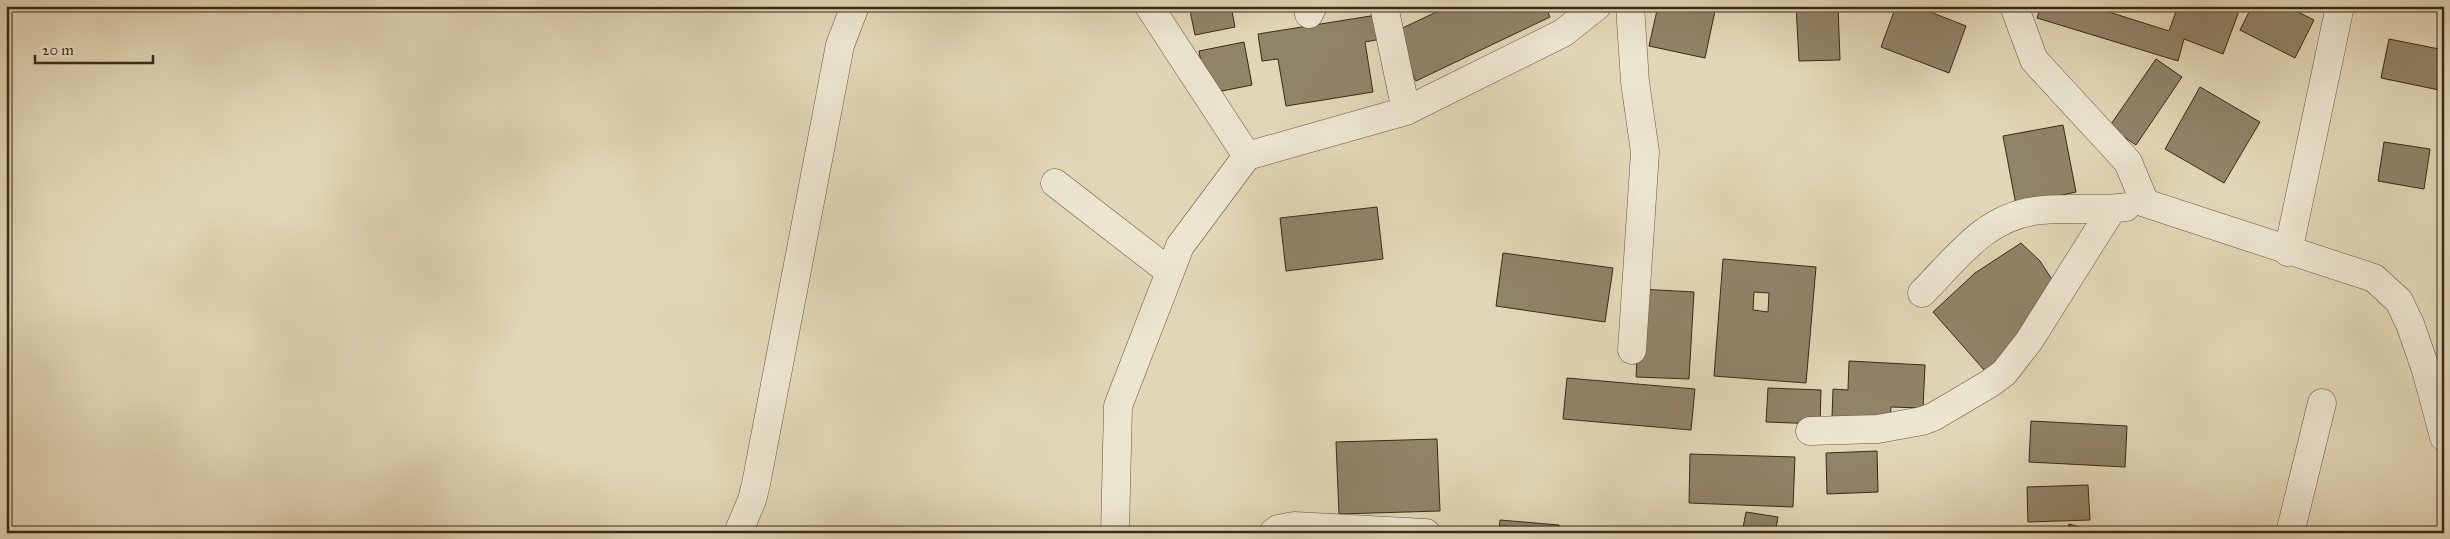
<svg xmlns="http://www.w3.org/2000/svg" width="2450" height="539" viewBox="0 0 2450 539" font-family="'IM FELL Great Primer',serif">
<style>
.building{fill:#908469;stroke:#392a15;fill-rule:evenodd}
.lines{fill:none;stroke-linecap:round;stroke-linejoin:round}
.minor-casing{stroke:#63553e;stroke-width:29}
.minor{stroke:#ece5d0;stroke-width:28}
</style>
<rect width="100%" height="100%" fill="#e1d7b7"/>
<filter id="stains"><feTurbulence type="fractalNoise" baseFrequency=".004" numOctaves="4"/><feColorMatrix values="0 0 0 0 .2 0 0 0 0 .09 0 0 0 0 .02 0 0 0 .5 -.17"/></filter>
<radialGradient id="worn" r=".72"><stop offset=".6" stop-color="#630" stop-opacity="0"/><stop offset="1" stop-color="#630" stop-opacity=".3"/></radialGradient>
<path class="building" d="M1189 6H1231L1235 27 1195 35Z
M1449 6H1545L1550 17 1416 81 1392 33Z
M1658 6H1716L1705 58 1649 46Z
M1796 6H1838L1840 60 1799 61Z
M1896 6H1915L1966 26 1949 73 1881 47Z
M2041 6H2090L2169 31 2178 6H2241L2223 54 2184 39 2178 61 2037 18Z
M2252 6H2286L2314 20 2295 58 2240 30Z
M1377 15 1381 39 1365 42 1373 92 1286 106 1278 59 1262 61 1258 34Z
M2389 39 2444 50V91L2381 78Z
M1244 42 1252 85 1207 94 1199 51Z
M2156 59 2182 77 2136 145 2109 127Z
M2200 87 2260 122 2224 183 2165 149Z
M2063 125 2076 192 2016 205 2003 136Z
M2384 142 2430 149 2424 189 2378 181Z
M1377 207 1383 259 1286 271 1280 218Z
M2021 243 2040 261 2055 284 1992 379 1933 312 1975 273Z
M1503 253 1613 268 1605 322 1496 306Z
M1723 259 1816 267 1806 383 1714 376ZM1754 292 1769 293 1768 312 1753 310Z
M1640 289 1694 292 1689 379 1636 377Z
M1849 361 1925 365 1923 408 1891 407 1890 421 1832 418 1833 389 1848 390Z
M1567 378 1695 389 1691 430 1563 419Z
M1768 388 1821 390 1820 424 1766 422Z
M2031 421 2127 426 2125 467 2029 462Z
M1437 439 1440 511 1339 514 1336 442Z
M1877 451 1878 492 1827 494 1826 453Z
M1690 454 1795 457 1793 507 1689 503Z
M2088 485 2090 520 2028 522 2027 487Z
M1746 512 1778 517 1775 533H1742Z
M1500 520 1559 525 1558 533H1499Z
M2069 524 2100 533H2067Z"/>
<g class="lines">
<defs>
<path id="minor" d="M1149 6 1247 156
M1384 6 1406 111
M1630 6 1635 82 1645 152 1632 350
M2014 6 2034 60 2128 162 2145 203 2374 278 2399 301 2410 324 2426 370 2444 437
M1309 14 1313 6
M1055 183 1170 272
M2288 252 2340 6
M1922 293C1956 259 1984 218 2034 211 2064 206 2096 212 2126 207
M1810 431 1878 429 1922 421 1933 417 1989 384 2004 373 2029 341 2112 209
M738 533 752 500 756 484 840 45 855 6
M1115 533 1118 406 1180 246 1247 156 1406 111 1563 33 1597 6
M1273 533 1278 529 1294 526 1426 533
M2290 533 2322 403"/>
</defs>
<use href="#minor" class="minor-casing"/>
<use href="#minor" class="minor"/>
</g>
<rect width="2450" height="539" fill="none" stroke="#e1d7b7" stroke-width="25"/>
<rect x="8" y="8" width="2435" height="524" fill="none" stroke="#392a15" stroke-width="2.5"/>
<rect x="12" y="12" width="2425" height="514" fill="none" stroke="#392a15"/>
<path d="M35 55v8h118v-8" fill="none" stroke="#392a15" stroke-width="2.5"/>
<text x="42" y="55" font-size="15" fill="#392a15" stroke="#ece5d0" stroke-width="4" paint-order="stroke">20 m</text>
<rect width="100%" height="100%" filter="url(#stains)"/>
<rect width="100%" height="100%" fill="url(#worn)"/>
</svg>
